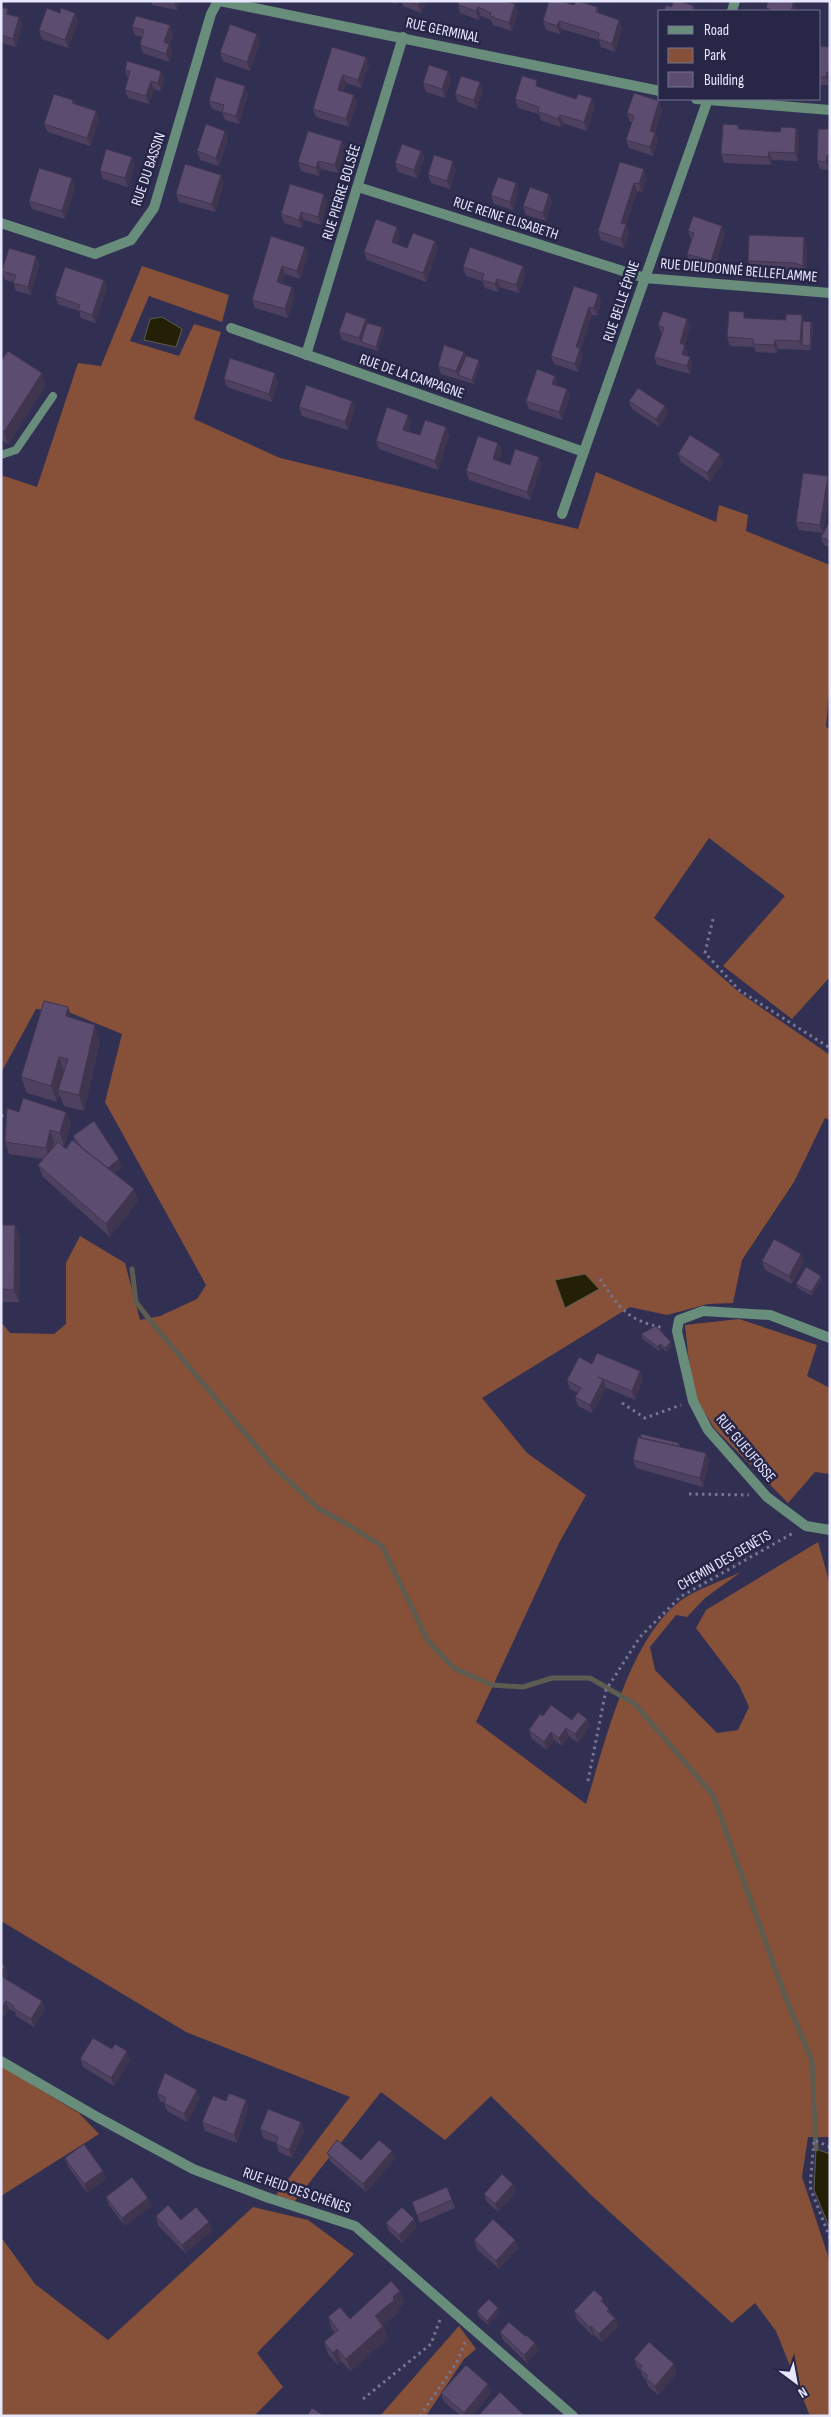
<svg xmlns="http://www.w3.org/2000/svg" width="831" height="2417" viewBox="0 0 831 2417" font-family="'Sofia Sans Condensed',sans-serif">
<style>
.green{fill:#865039;fill-rule:evenodd}
.water{fill:#242005;stroke:#5e5c50}
.lines{fill:none;stroke-linecap:round;stroke-linejoin:round}
.stream{stroke:#5e5c50;stroke-width:5}
.path{stroke:#757594;stroke-width:3;stroke-dasharray:2.5 4;stroke-linecap:butt}
.service{stroke:#688d7b;stroke-width:8}
.minor{stroke:#688d7b;stroke-width:10}
.wall{fill:#4e4160}
.shaded-wall{fill:#40354e}
.building{fill:#5b4c70;stroke:#40354e}
.labels{text-anchor:middle;stroke-width:5;stroke-linejoin:round;paint-order:stroke}
.street-label{font-size:15px;fill:#e7e8ff;stroke:#272647}
</style>
<rect width="100%" height="100%" fill="#313053"/>
<path class="green" d="M142 266 229 295 222 322 149 296 130 341 179 356 194 324 221 332 194 419 280 458 578 529 596 472 716 522 719 505 748 515 746 531 830 565V679L826 727 830 729V977L792 1019 723 966 785 896 709 838 654 918 740 993 830 1055V1120L825 1118 794 1182 742 1260 733 1303 708 1304 667 1315 630 1307 482 1398 527 1453 586 1495 559 1543 476 1722 586 1804C605 1744 628 1642 679 1602 692 1591 724 1580 741 1572L705 1598 687 1617 676 1615 650 1647 655 1670 717 1733 738 1730 749 1707 739 1685 696 1628 706 1610 818 1542 830 1584V2137H808L802 2177 830 2262V2416H810L776 2331 755 2303 732 2323 591 2195 491 2096 445 2140 381 2092 294 2202 276 2195 350 2097 186 2032 1 1921V1322L10 1333 54 1334 66 1324V1263L80 1236 125 1263 140 1320 160 1316 197 1299 206 1285 105 1102 122 1034 66 1011 36 1009 1 1073V475L37 487 78 363 101 366ZM585 1274 599 1289 565 1307 555 1280Z
M739 1319 817 1345 807 1376 830 1388V1474L815 1472 788 1503 714 1428 692 1392 685 1325Z
M1 2066 79 2113 99 2134 1 2196Z
M253 2207 308 2220 354 2254 257 2353 283 2387 254 2416H1V2237L35 2284 108 2340Z
M459 2326 476 2349 464 2359 426 2416H380Z"/>
<path class="water" d="M162 317 182 329 176 347 144 340 150 319Z
M585 1274 599 1289 565 1308 555 1280Z
M816 2149 830 2154V2229L814 2190Z"/>
<g class="lines">
<path class="stream" d="M132 1269 136 1302 153 1324 272 1465 318 1508 345 1523 382 1546 428 1641 454 1668 492 1685 523 1687 552 1678H590L635 1704 713 1795 785 1996 812 2061 816 2149"/>
<path class="path" d="M713 919 705 953 739 990 830 1048
M1 1116 7 1113
M600 1279C621 1310 627 1320 664 1328
M622 1403 645 1418 681 1405
M689 1494 749 1495
M588 1781 606 1690 640 1637 680 1597 795 1532
M830 2147 814 2140 810 2187 830 2238
M363 2399 431 2344 441 2317
M420 2416 457 2362 466 2340"/>
<path class="service" d="M1 455 16 450 53 396"/>
<path class="minor" d="M220 1 660 91
M732 11 735 1
M696 99 830 110
M358 187 645 278 830 293
M1 223 95 254 131 240 154 208 211 14 218 1
M231 328 584 452
M306 355 403 37
M562 514 708 99
M830 1338 770 1315 703 1311 679 1320 677 1331 693 1401 708 1430 767 1497 806 1526 830 1530
M1 2061 97 2117 193 2169 269 2198 355 2226 573 2416"/>
</g>
<path class="wall" d="M151 1H179L177 10 152 5Z
M389 1H397L396 4Z
M401 1H426L421 13 403 6Z
M515 4 518 12 512 31 493 25 491 20 481 16 479 20 460 13 458 5Z
M574 5 597 7 599 13 619 20 622 28 615 52 601 47 599 40 562 29 560 34 546 30 543 21Z
M1 7 10 15 19 17 22 26 16 47 1 43Z
M78 21 68 48 42 39 39 30Z
M132 27 173 33 170 44 172 52 169 62 143 53 140 45 142 37 135 35Z
M260 42 250 71 223 61 220 53Z
M820 46 830 47V81L829 85H820Z
M332 47 366 57 369 65 361 88 346 83 343 91 354 95 357 103 349 127 316 117 313 109Z
M125 70 161 71 164 79 161 91 154 89 149 104 128 98 125 90 128 78Z
M448 71 451 79 445 98 426 92 423 83Z
M480 82 483 90 477 109 458 102 455 94Z
M539 87 595 106 587 131 563 123 561 127 551 124 541 120 539 114 518 108 515 99Z
M248 94 239 124 225 120 222 112 212 109 209 101Z
M73 100 75 104 96 111 99 119 90 146 48 132 44 124Z
M659 101 662 110 655 133 658 141 653 156 629 148 626 140 632 122H630L627 113Z
M738 125 740 129 780 132 796 128 799 136 798 161 772 160 771 165 724 163 721 154Z
M830 129V163L829 170 820 169 817 161Z
M228 139 219 166 200 160 197 151Z
M342 141 345 149 338 173 321 169 319 176 301 171 298 162Z
M421 151 424 159 417 178 398 172 395 163Z
M620 162 647 178 642 192 637 191 626 225 629 233 624 248 601 240 598 231Z
M135 166 128 187 103 179 100 171Z
M456 170 450 189 431 183 428 175Z
M224 183 215 212 179 202 176 194Z
M516 183 519 191 513 210 494 204 491 195Z
M75 187 65 219 32 209 29 201Z
M549 194 552 202 546 221 526 215 523 206Z
M327 202 321 225 304 220 302 228 284 223 281 214Z
M722 226 725 234 714 269 690 262 687 254 692 240 691 239 688 231Z
M400 235 397 244 407 248 435 241 438 249 426 282 367 260 364 252Z
M271 236 308 255 300 279 285 274 282 284 295 295 288 318 255 308 252 300Z
M804 237 807 246 806 274 798 271 751 270 748 261Z
M36 256 39 265 31 295 16 291 13 282 5 280 2 271Z
M523 266 526 274 519 293 500 287 498 292 485 288 482 281 466 276 463 267Z
M104 280 107 289 95 323 81 318 79 311 58 304 55 296Z
M598 294 601 303 597 316 592 315 581 349 583 356 578 372 554 364 551 356Z
M802 315 804 321 811 322 813 326 811 350 778 349 777 353 756 352 754 347 730 346 727 337 746 318 786 320Z
M366 319 367 323 382 327 384 331 378 351 342 340 339 332Z
M687 319 690 327 685 345 688 353 687 356 690 357 692 365 690 374 657 365 654 357 662 334 658 325Z
M464 352 466 356 480 364 474 384 441 374 438 366Z
M1 361 46 385 8 444 1 440Z
M224 379 278 382 272 402 227 387Z
M558 384 557 385 567 389 570 397 562 420 529 409 526 401Z
M352 401 355 409 348 430 302 416 299 407Z
M629 401 665 406 668 414 659 427 632 409Z
M411 423 408 432 420 435 446 427 449 436 438 470 379 449 376 441Z
M498 443 502 451 498 461 510 465 539 457 542 465 530 500 469 480 466 471Z
M678 454 723 463 710 482 681 462Z
M828 476 830 482V490L823 532 830 521V548L824 545 821 537 823 533 799 530 796 522Z
M72 1018 100 1041 84 1111 64 1106 59 1094 57 1102 27 1093 21 1077Z
M19 1112H66L71 1125 64 1146 60 1144 66 1149 75 1142 73 1136 122 1167 114 1173 134 1189 138 1201 110 1237 43 1177 38 1165 43 1159 9 1154 5 1142Z
M1 1225H15L20 1238 19 1302H1Z
M762 1261 804 1262 792 1284 765 1270Z
M821 1276 822 1280 812 1296 798 1288 796 1284Z
M641 1334 672 1346 667 1352 662 1348 659 1351 642 1338Z
M592 1364 640 1371 643 1379 635 1400 605 1387 606 1388 592 1413 578 1406 575 1397 578 1393 570 1389 567 1380Z
M679 1443 680 1447 706 1453 709 1461 703 1487 636 1468 633 1460Z
M543 1716 572 1720 587 1719 590 1727 578 1743 569 1736 562 1746 554 1740 547 1750 532 1739 529 1730Z
M1 1964 5 1966 8 1974 5 1979 42 2001 45 2009 34 2027 16 2016 15 2012 9 2009 5 2016 1 2013Z
M112 2049 130 2060 114 2086 83 2067 80 2059Z
M157 2093 200 2098 187 2122 167 2111 164 2103 160 2101Z
M246 2100 248 2108 237 2143 205 2131 202 2122Z
M301 2122 304 2131 292 2158 279 2152 276 2143 263 2138 260 2129Z
M327 2153 361 2160 395 2159 366 2192 330 2161Z
M65 2158 103 2171 106 2179 87 2193 68 2166Z
M513 2184 516 2192 498 2212 487 2202 484 2194Z
M447 2187 455 2208 420 2223 412 2202Z
M106 2197 151 2206 125 2226 109 2205Z
M156 2216 181 2220 212 2231 185 2253 158 2225Z
M386 2223 417 2227 402 2243 389 2231Z
M474 2240H515L518 2248 499 2269 477 2249Z
M404 2303 398 2309 399 2312 383 2325 388 2338 351 2371 341 2361 338 2365 328 2354 324 2342 335 2333 332 2329 328 2317 350 2319Z
M606 2306 611 2314 615 2318 618 2326 602 2342 594 2335 593 2336 577 2320 574 2311Z
M477 2311 500 2312 488 2325 478 2316Z
M500 2332 525 2336 535 2343 538 2351 527 2363 503 2340Z
M634 2359 677 2373 658 2395 648 2386 646 2380 643 2377 640 2370 637 2367Z
M441 2393H491L472 2416H461L444 2402Z"/>
<path class="shaded-wall" d="M174 1H179L177 10 174 2Z
M420 1H426L421 13 418 5Z
M794 1 797 9 796 11H791Z
M515 4 518 12 512 31 509 23Z
M694 6 696 11H692Z
M478 7 481 16 479 20 476 11Z
M75 13 78 21 68 48 65 40Z
M19 17 22 26 16 47 13 39Z
M619 20 622 28 615 52 612 44Z
M559 21 562 29 560 34 557 26Z
M170 25 173 33 170 44 172 52 169 62 166 54 164 42Z
M257 34 260 42 250 71 247 62Z
M366 57 369 65 361 88 358 80Z
M161 71 164 79 161 91 158 83Z
M448 71 451 79 445 98 442 89Z
M827 72 830 80 829 85 826 77Z
M343 75 346 83 341 98 338 90Z
M151 81 154 89 149 104 146 96Z
M480 82 483 90 477 109 474 100Z
M245 86 248 94 239 124 236 116Z
M354 95 357 103 349 127 346 119Z
M592 98 595 106 587 131 584 122Z
M659 101 662 110 655 133 658 141 653 156 650 147V131Z
M96 111 99 119 90 146 87 138Z
M560 115 563 123 561 127 558 119Z
M796 128 799 136 798 161 795 153Z
M225 131 228 139 219 166 216 158Z
M342 141 345 149 338 173 335 165Z
M421 151 424 159 417 178 414 170Z
M769 152 772 160 771 165 768 157Z
M827 155 830 163 829 170 826 162Z
M132 157 135 166 128 187 125 178Z
M318 161 321 169 319 176 316 168Z
M453 161 456 170 450 189 447 181Z
M644 169 647 178 642 192 639 184Z
M221 175 224 183 215 212 212 204Z
M72 178 75 187 65 219 62 211Z
M516 183 519 191 513 210 510 202Z
M634 183 637 191 626 225 629 233 624 248 621 239V223Z
M324 194 327 202 321 225 318 217Z
M549 194 552 202 546 221 543 213Z
M301 212 304 220 302 228 299 220Z
M722 226 725 234 714 269 711 261Z
M397 227 400 235 395 250 392 242Z
M804 237 807 246 806 274 803 266Z
M435 241 438 249 426 282 423 273Z
M305 247 308 255 300 279 297 271Z
M36 256 39 265 31 295 28 287Z
M282 266 285 274 280 290 277 282Z
M523 266 526 274 519 293 516 285Z
M497 279 500 287 498 292 495 284Z
M104 280 107 289 95 323 92 315Z
M292 287 295 295 288 318 285 309Z
M598 294 601 303 597 316 594 308Z
M589 307 592 315 581 349 583 356 578 372 575 364 576 347Z
M802 315 805 323 802 345 800 341Z
M366 319 369 327 361 342 359 338Z
M687 319 690 327 685 345 688 353 685 362 682 354 680 343Z
M811 322 813 326 811 350 810 346Z
M382 327 384 331 378 351 376 347Z
M775 340 778 349 777 353 774 345Z
M464 352 467 360 458 375 456 371Z
M690 357 692 365 690 374 687 366Z
M479 360 480 364 474 384 472 380Z
M42 373 46 385 8 444 4 432Z
M275 373 278 382 272 402 269 394Z
M555 376 558 384 555 392 552 384Z
M567 389 570 397 562 420 559 412Z
M352 401 355 409 348 430 345 422Z
M665 406 668 414 659 427 656 419Z
M408 415 411 423 406 438 403 430Z
M446 427 449 436 438 470 435 461Z
M498 443 502 451 496 467 493 459Z
M720 454 723 463 710 482 707 473Z
M539 457 542 465 530 500 527 492Z
M828 476 830 482V490L823 534 820 525Z
M68 1007 74 1023 66 1016Z
M95 1025 100 1041 84 1111 79 1095Z
M59 1057 65 1073 58 1090 59 1094 57 1102 51 1086Z
M66 1112 71 1125 64 1146 60 1133Z
M50 1130 54 1142 50 1160 46 1148Z
M119 1159 122 1167 109 1178 106 1169Z
M134 1189 138 1201 110 1237 106 1224Z
M15 1225 20 1238 19 1302 14 1290Z
M801 1254 804 1262 792 1284 789 1276Z
M821 1276 822 1280 812 1296 811 1292Z
M671 1342 672 1346 667 1352 665 1348Z
M660 1344 662 1348 659 1351 658 1347Z
M640 1371 643 1379 635 1400 632 1391Z
M603 1380 606 1388 592 1413 590 1405Z
M706 1453 709 1461 703 1487 700 1478Z
M587 1719 590 1727 578 1743 575 1734Z
M566 1728 569 1736 562 1746 559 1738Z
M551 1732 554 1740 547 1750 544 1742Z
M5 1966 8 1974 1 1983V1971Z
M6 2001 9 2009 5 2016 2 2007Z
M42 2001 45 2009 34 2027 31 2019Z
M127 2051 130 2060 114 2086 111 2078Z
M197 2090 200 2098 187 2122 184 2114Z
M246 2100 248 2108 237 2143 234 2135Z
M301 2122 304 2131 292 2158 289 2150Z
M392 2151 395 2159 366 2192 363 2184Z
M103 2171 106 2179 87 2193 84 2184Z
M513 2184 516 2192 498 2212 495 2204Z
M148 2198 151 2206 125 2226 122 2218Z
M414 2219 417 2227 402 2243 399 2235Z
M209 2222 212 2231 185 2253 182 2245Z
M515 2240 518 2248 499 2269 496 2261Z
M400 2291 404 2303 398 2309 399 2312 380 2328 375 2316Z
M603 2298 606 2306 601 2301Z
M498 2308 500 2312 488 2325 487 2321Z
M615 2318 618 2326 602 2342 599 2334Z
M383 2326 388 2338 351 2371 346 2359Z
M591 2326 594 2335 593 2336 590 2328Z
M535 2343 538 2351 527 2363 524 2355Z
M337 2349 341 2361 338 2365 333 2353Z
M674 2364 677 2373 658 2395 655 2386Z
M488 2384 491 2393 472 2416H465L464 2413Z"/>
<path class="building" d="M408 1H420L418 5Z
M459 1H506L515 4 509 23 490 16 491 13 478 7 476 11 458 5Z
M549 1H560L574 5 576 1H578L597 7 596 12 619 20 612 44 598 39 599 33 559 21 557 26 543 21Z
M674 1H679L694 6 692 11H664L666 5 671 7Z
M768 1H794L791 11H771L772 10 766 8Z
M1 7 8 9 6 14 19 17 13 39 1 35Z
M47 8 60 13 61 8 75 13 65 40 39 30Z
M136 16 170 25 164 42 169 44 166 54 140 45 144 30 132 27Z
M230 24 257 34 247 62 220 53Z
M820 46 830 47V72H827L826 77H820Z
M332 47 366 57 358 80 343 75 340 82 338 90 354 95 346 119 313 109Z
M127 61 161 71 158 83 151 81 146 96 125 90 130 71 125 70Z
M429 65 448 71 442 89 423 83Z
M461 76 480 82 474 100 455 94Z
M522 76 537 80 536 86 576 99 578 94 592 98 584 122 560 115 558 119 548 115 538 112 539 107 515 99Z
M216 77 245 86 236 116 222 112 224 105 209 101Z
M634 93 659 101 650 131 655 133 650 147 626 140 634 116 627 113Z
M54 94 73 100 72 103 96 111 87 138 44 124Z
M206 124 225 131 216 158 197 151Z
M723 124 738 125V129L780 132 781 127 796 128 795 153 769 152 768 157 721 154Z
M818 129H830V155H827L826 162 817 161Z
M308 131 342 141 335 165 318 161 316 168 298 162Z
M402 144 421 151 414 170 395 163Z
M106 149 132 157 125 178 100 171Z
M434 155 453 161 447 181 428 175Z
M620 162 644 169 639 184 634 183 621 223 626 224 621 239 598 231Z
M185 164 221 175 212 204 176 194Z
M39 168 72 178 62 211 29 201Z
M498 177 516 183 510 202 491 195Z
M290 184 324 194 318 217 301 212 299 220 281 214Z
M530 187 549 194 543 213 523 206Z
M693 216 722 226 711 261 687 254 694 233 688 231Z
M376 219 397 227 392 242 407 248 413 233 435 241 423 273 364 252Z
M749 235 804 237 803 266 795 263 748 261Z
M271 236 305 247 297 271 282 266 277 282 292 287 285 309 252 300Z
M829 245H830V266H828Z
M470 247 523 266 516 285 497 279 495 284 489 282 482 280 484 274 463 267Z
M9 248 36 256 28 287 13 283 16 275 2 271Z
M65 267 104 280 92 315 78 310 80 305 55 296Z
M574 286 598 294 594 308 589 307 576 347 580 348 575 364 551 356Z
M663 311 687 319 680 343 685 345 682 354 690 357 687 366 654 357 664 328 658 325Z
M729 311 744 312V318L786 320V314L802 315 800 341 775 340 774 345 753 344V339L727 337Z
M346 312 366 319 359 338 339 332Z
M803 321 811 322 810 346 802 345Z
M367 323 382 327 376 347 361 342Z
M444 345 464 352 456 371 438 366Z
M8 351 42 373 4 432 1 430V361Z
M466 356 479 360 472 380 458 375Z
M230 358 275 373 269 394 224 379Z
M537 369 555 376 552 384 567 389 559 412 526 401Z
M306 385 352 401 345 422 299 407Z
M638 388 665 406 656 419 629 401Z
M387 407 408 415 403 430 420 435 425 420 446 427 435 461 376 441Z
M690 435 720 454 707 473 678 454Z
M478 436 498 443 493 459 510 465 515 449 539 457 527 492 466 471Z
M803 473 828 476 820 525 796 522Z
M830 521V541L821 537Z
M44 1001 68 1007 66 1016 95 1025 79 1095 58 1090 68 1059 59 1057 51 1086 21 1077Z
M23 1098 66 1112 60 1133 50 1130 46 1148 5 1142 7 1108 19 1112Z
M94 1121 119 1159 108 1168 83 1149 73 1136Z
M72 1140 134 1189 106 1224 38 1165 58 1142 66 1149Z
M1 1225H15L14 1290 1 1289Z
M774 1239 801 1254 789 1276 762 1261Z
M806 1267 821 1276 811 1292 796 1284Z
M656 1326 671 1342 665 1348 660 1344 658 1347 641 1334Z
M597 1353 640 1371 632 1391 598 1377 603 1380 590 1405 575 1397 581 1388 567 1380 579 1357 592 1364Z
M641 1434 679 1443 678 1446 640 1438Z
M638 1437 706 1453 700 1478 633 1460Z
M551 1705 572 1720 578 1712 587 1719 575 1734 566 1728 559 1738 551 1732 544 1742 529 1730 540 1714 543 1716Z
M1 1964 5 1966 1 1971Z
M1 1976 42 2001 31 2019 13 2008 14 2006 6 2001 2 2007H1Z
M93 2038 112 2049 115 2044 127 2051 111 2078 80 2059Z
M165 2073 197 2090 184 2114 164 2103 166 2098 157 2093Z
M229 2093 246 2100 234 2135 202 2122 213 2096 226 2101Z
M268 2109 301 2122 289 2150 276 2144 278 2137 260 2129Z
M337 2140 361 2160 379 2140 392 2151 363 2184 327 2153Z
M84 2144 103 2171 84 2184 65 2158Z
M502 2174 513 2184 495 2204 484 2194Z
M132 2177 148 2198 122 2218 106 2197Z
M447 2187 452 2200 417 2215 412 2202Z
M168 2205 181 2220 196 2207 209 2222 182 2245 156 2216Z
M402 2207 414 2219 399 2235 386 2223Z
M493 2219 515 2240 496 2261 474 2240Z
M391 2281 400 2291 393 2297 394 2300 375 2316 383 2326 346 2359 337 2349 333 2353 324 2342 338 2330 328 2317 340 2307 350 2319Z
M594 2290 603 2298 601 2301 609 2309 607 2311 615 2318 599 2334 591 2326 590 2328 574 2311Z
M489 2299 498 2308 487 2321 477 2311Z
M509 2322 525 2336 526 2335 535 2343 524 2355 500 2332Z
M649 2342 674 2364 655 2386 646 2378 648 2376 640 2369 642 2366 634 2359Z
M466 2365 488 2384 464 2413 441 2393Z
M500 2392 525 2416H478Z
M312 2408 324 2416H307Z"/>
<g class="labels">
<g class="street-label">
<text transform="translate(443 30) rotate(12)" y="5">RUE GERMINAL</text>
<text transform="translate(148 169) rotate(-71)" y="5">RUE DU BASSIN</text>
<text transform="translate(341 192) rotate(-73)" y="5">RUE PIERRE BOLSÉE</text>
<text transform="translate(506 218) rotate(18)" y="5">RUE REINE ELISABETH</text>
<text transform="translate(739 270) rotate(5)" y="5">RUE DIEUDONNÉ BELLEFLAMME</text>
<text transform="translate(621 301) rotate(-71)" y="5">RUE BELLE ÉPINE</text>
<text transform="translate(412 376) rotate(19)" y="5">RUE DE LA CAMPAGNE</text>
<text transform="translate(746 1448) rotate(50)" y="5">RUE GUEUFOSSE</text>
<text transform="translate(724 1560) rotate(-30)" y="5">CHEMIN DES GENÊTS</text>
<text transform="translate(297 2190) rotate(19)" y="5">RUE HEID DES CHÊNES</text>
</g>
</g>
<rect width="831" height="2417" fill="none" stroke="#e7e8ff" stroke-width="5"/>
<rect x="658" y="10" width="162" height="90" fill="#272647" stroke="#747491"/>
<rect x="668" y="26" width="25" height="8" fill="#688d7b" stroke="#747491"/>
<text x="704" y="35" font-size="15" fill="#e7e8ff">Road</text>
<rect x="668" y="48" width="25" height="15" fill="#865039" stroke="#747491"/>
<text x="704" y="60" font-size="15" fill="#e7e8ff">Park</text>
<rect x="668" y="72" width="25" height="15" fill="#5b4c70" stroke="#747491"/>
<text x="704" y="85" font-size="15" fill="#e7e8ff">Building</text>
<g transform="translate(796 2382) rotate(148)" stroke="#272647" stroke-width="4" paint-order="stroke">
<path d="M0-4L9 19L0 12L-9 19Z" fill="#e7e8ff"/>
<text y="-8" font-size="14" font-weight="bold" text-anchor="middle" fill="#e7e8ff">N</text>
</g>
</svg>
